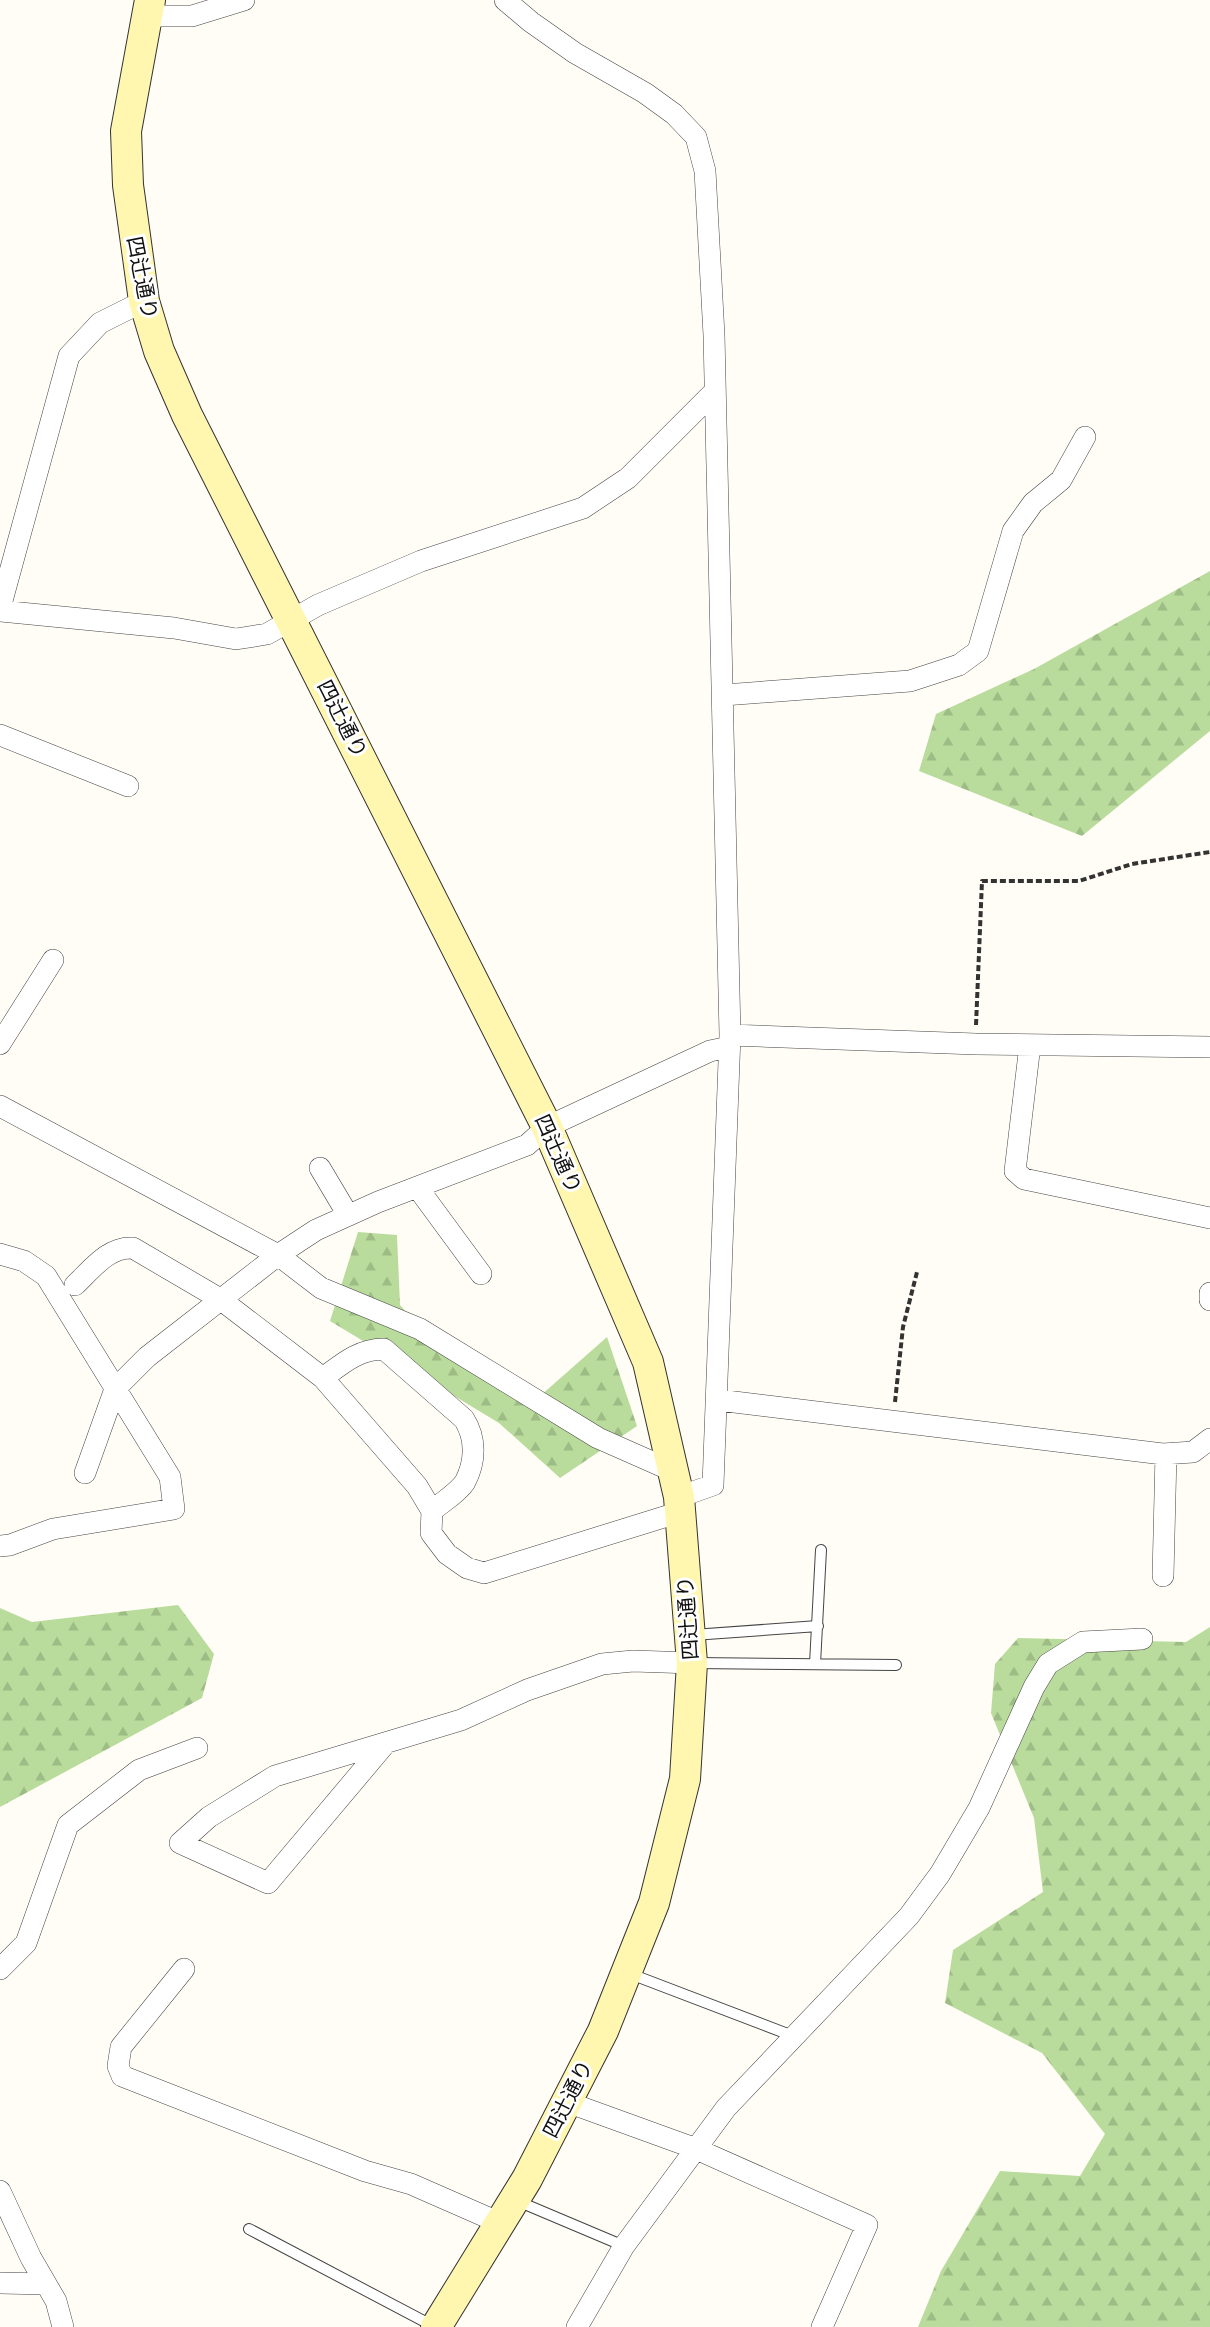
<svg xmlns="http://www.w3.org/2000/svg" width="1210" height="2327" viewBox="0 0 1210 2327" font-family="Georgia,'Noto Sans JP',serif">
<style>
.forest{fill:url(#forest-firs)}
.lines{fill:none;stroke-linecap:round;stroke-linejoin:round}
.lane-casing{stroke:#444;stroke-width:12}
.street-casing{stroke:#444;stroke-width:22}
.secondary-casing{stroke:#333;stroke-width:32}
.path{stroke:#333;stroke-width:4;stroke-dasharray:6 3;stroke-linecap:butt}
.lane{stroke:#fff;stroke-width:10}
.street{stroke:#fff;stroke-width:21}
.secondary{stroke:#fff6b0;stroke-width:30}
.labels{text-anchor:middle;stroke-width:6;stroke-linejoin:round;paint-order:stroke}
.street-label{font-size:21px;fill:#111;stroke:#fff}
</style>
<defs>
<pattern id="forest-firs" width="22" height="20" patternUnits="userSpaceOnUse" patternTransform="scale(1.5)"><rect width="22" height="20" fill="#b9dc9c"/><path d="M5 1l3.5 6h-7zM16 11l3.5 6h-7z" fill="#9ebc85"/></pattern>
</defs>
<rect width="100%" height="100%" fill="#fffdf5"/>
<path class="forest" d="M1210 571V731L1082 836 919 771 936 714 1034 669Z
M358 1232 397 1235 400 1305 441 1351 531 1404 607 1337 637 1426 560 1478 499 1423 330 1321Z
M178 1605 214 1654 202 1698 0 1807V1608L32 1622Z
M1210 1627V2327H918L941 2271 1000 2171 1080 2176 1105 2134 1042 2053 945 2003 953 1950 1043 1892 1034 1818 991 1713 995 1664 1018 1638 1186 1642Z"/>
<g class="lines">
<defs>
<path id="lane" d="M693 1635 818 1626
M695 1663 896 1665
M815 1664 821 1550
M628 1973 793 2036
M515 2200 624 2246
M249 2229 435 2327"/>
<path id="street" d="M505 0 531 22 575 53 645 93 674 114 696 137 705 171 714 335 730 1035 713 1485 679 1497
M145 16H192L244 0
M0 608 69 356 100 323 144 301
M0 611 174 628 236 639 267 634 318 605 421 561 583 508 628 478 715 391
M724 695 910 681 959 665 978 651 1013 531 1033 503 1061 480 1085 437
M0 735 128 786
M730 1035 976 1044 1210 1047
M0 1044 53 960
M1030 1045 1015 1171 1024 1179 1210 1218
M0 1106 278 1255 321 1288 420 1329 598 1438 675 1472
M320 1168 348 1215
M417 1187 481 1274
M0 1254 24 1261 46 1276 170 1477 174 1509 53 1529 10 1545 0 1546
M75 1285C92 1269 109 1246 133 1248L220 1299 323 1378 417 1486 432 1511 431 1533 447 1554 467 1568 484 1573 680 1512
M1210 1293V1300
M323 1378C343 1363 359 1349 384 1349L464 1419C476 1438 476 1461 465 1482 458 1493 442 1502 432 1511
M718 1400 1163 1454 1193 1452 1210 1439
M85 1473 115 1389 147 1357 278 1255 316 1230 378 1202 527 1145 547 1127 710 1051 729 1047
M1163 1576 1166 1454
M385 1744 268 1883 180 1843 209 1817 275 1776 461 1720 527 1690 602 1664 633 1661 692 1663
M0 1969 26 1943 68 1825 139 1770 197 1748
M184 1969 121 2047 118 2066 122 2076 365 2171 411 2184 500 2223
M567 2102 694 2148 867 2225 822 2327
M0 2191 31 2258 56 2301 63 2327
M0 2283 46 2284
M577 2327 624 2246 726 2108 909 1916 940 1874 979 1808 1034 1687 1048 1664 1083 1642 1142 1639"/>
<path id="secondary" d="M150 0 126 131 128 185 144 301 159 351 187 415 547 1127 648 1362 679 1497 692 1663 685 1779 654 1903 603 2031 527 2179 436 2327"/>
</defs>
<use href="#lane" class="lane-casing"/>
<use href="#street" class="street-casing"/>
<use href="#secondary" class="secondary-casing"/>
<path class="path" d="M976 1025 982 881H1079L1132 864 1210 852
M895 1402 903 1327 917 1272"/>
<use href="#lane" class="lane"/>
<use href="#street" class="street"/>
<use href="#secondary" class="secondary"/>
</g>
<g class="labels">
<g class="street-label">
<text transform="translate(142 278) rotate(79)" y="7">四辻通り</text>
<text transform="translate(342 719) rotate(63)" y="7">四辻通り</text>
<text transform="translate(558 1154) rotate(66)" y="7">四辻通り</text>
<text transform="translate(688 1618) rotate(-94)" y="7">四辻通り</text>
<text transform="translate(568 2099) rotate(-63)" y="7">四辻通り</text>
</g>
</g>
</svg>
